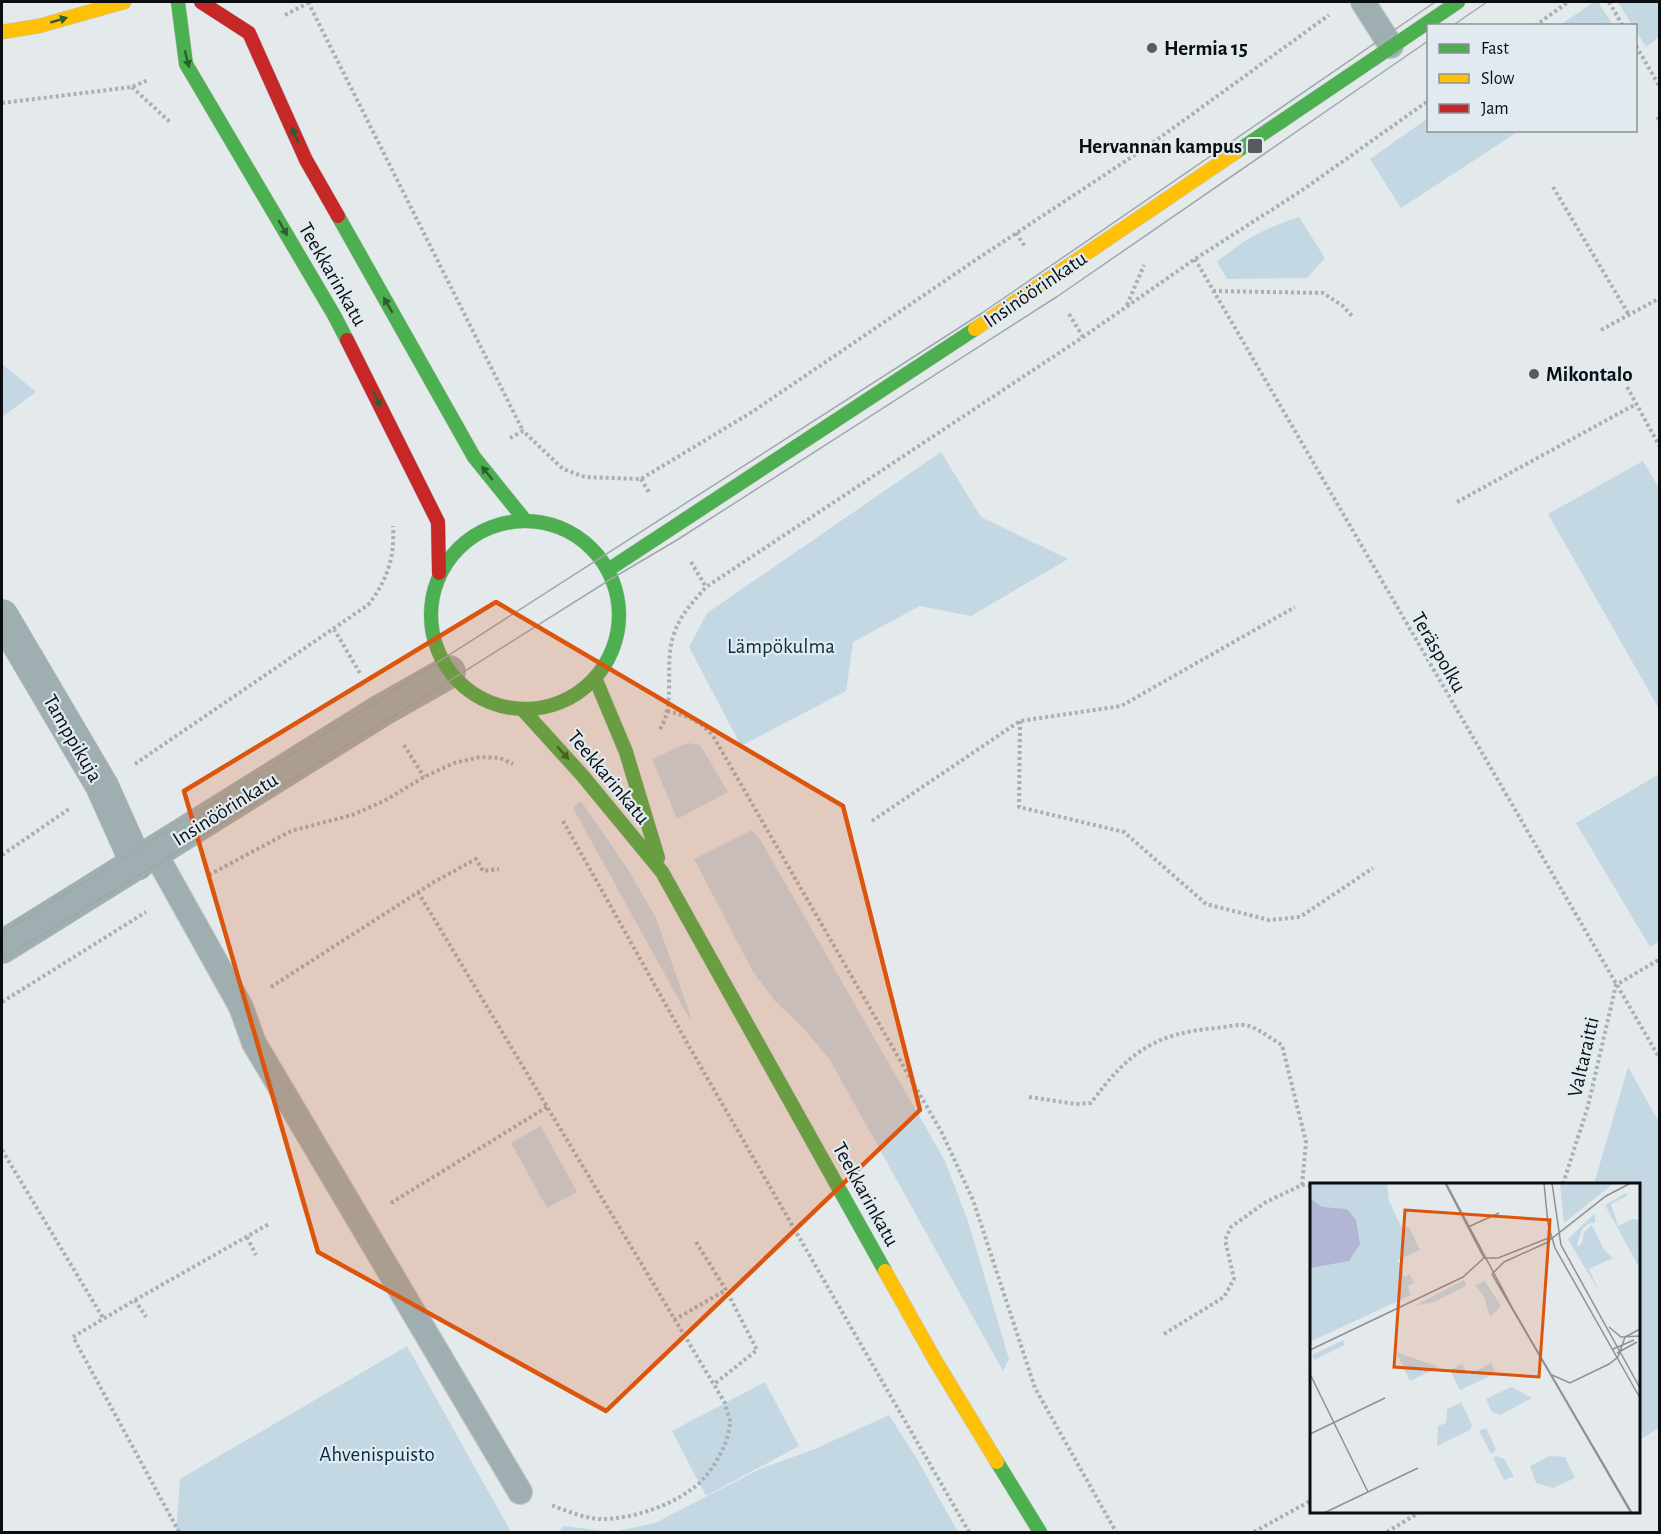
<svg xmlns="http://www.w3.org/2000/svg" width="1661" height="1534" viewBox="0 0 1661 1534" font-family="'Alegreya Sans',sans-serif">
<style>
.green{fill:#c4d8e4}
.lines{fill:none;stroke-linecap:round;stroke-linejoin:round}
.lane-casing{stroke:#c2c6c8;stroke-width:26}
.street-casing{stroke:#c2c6c8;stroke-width:34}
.fast-casing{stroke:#c2c6c8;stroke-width:15}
.slow-casing{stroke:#c2c6c8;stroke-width:15}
.jam-casing{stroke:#c2c6c8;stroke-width:15}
.path{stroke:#a7b1b3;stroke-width:4;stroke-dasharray:3 3;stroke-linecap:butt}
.lane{stroke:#9fafb1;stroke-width:24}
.street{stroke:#9fafb1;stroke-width:33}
.fast{stroke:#4caf50;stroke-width:14}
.slow{stroke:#ffc107;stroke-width:14}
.jam{stroke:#c62828;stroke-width:14}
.tram{stroke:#9ea8ab;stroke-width:1.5}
.oneway{fill:#2c5e30}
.marked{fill:#dd550c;fill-opacity:0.2;stroke:#dd550c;stroke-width:4.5;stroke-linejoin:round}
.poi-dot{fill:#575b5d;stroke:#e0eaf0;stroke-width:2}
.labels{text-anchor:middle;stroke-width:4.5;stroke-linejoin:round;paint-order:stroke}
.poi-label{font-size:21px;font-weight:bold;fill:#0b0e10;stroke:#e0eaf0;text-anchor:start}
.street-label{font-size:21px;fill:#0b0e10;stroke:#e0eaf0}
.park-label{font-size:21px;fill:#053042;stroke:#e0eaf0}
.inset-road{fill:none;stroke:#8d9194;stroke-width:1.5}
.view{fill:#dd550c;fill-opacity:0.15;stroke:#dd550c;stroke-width:3}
.inset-edge{fill:none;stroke:#0b0e10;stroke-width:3}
</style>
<rect width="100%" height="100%" fill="#e4e9ec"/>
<path class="green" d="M1594 2H1598L1613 25H1560Z
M1618 2H1659V37L1646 47 1636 30V26L1632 25Z
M1428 118V130L1519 131 1401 208 1370 159Z
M1299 217 1325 258 1307 278 1227 279 1217 262C1246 238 1263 229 1299 217Z
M2 364 36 392 2 417Z
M941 452 981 517 1068 559 971 616 920 606 853 642 846 691 741 746 689 647 707 613Z
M1643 461 1659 488V709L1548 514Z
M688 743 700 745 728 792 677 819 652 759Z
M1659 774V942L1650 947 1576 823Z
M581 801 627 868 656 918 692 1020 686 1013 573 808Z
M752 830 761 841 945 1161 968 1221 1009 1359 1003 1371 830 1060 804 1029 775 1001 753 972 694 859Z
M1628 1067 1659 1122V1428L1639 1440 1638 1184H1594Z
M541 1126 577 1192 547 1208 511 1143Z
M407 1346 511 1532H176L180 1479Z
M765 1382 799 1446 706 1496 672 1431Z
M889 1415 917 1459 958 1532H613L655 1523 760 1469 817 1448Z
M564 1526H565L613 1532H558Z"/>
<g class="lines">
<defs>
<path id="lane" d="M1363 2 1391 46
M155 853 241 1007 254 1043 520 1492"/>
<path id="street" d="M2 616 102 786 137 864
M2 947 382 710 449 672"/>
<path id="fast" d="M178 2 186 64 334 315 347 340
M1236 152 1458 2
M338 216 474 457 524 519
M431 615a94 94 0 1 1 188 0a94 94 0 1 1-188 0Z
M608 570 975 329
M595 678 626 752 658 858
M523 710 582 775 662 872 885 1271
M997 1462 1040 1532"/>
<path id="slow" d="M2 32 39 26 124 2
M975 329 1236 152
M885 1271 935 1360 997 1462"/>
<path id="jam" d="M201 2 249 33 306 160 338 216
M347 340 438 522 439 573"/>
</defs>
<use href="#lane" class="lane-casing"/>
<use href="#street" class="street-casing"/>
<use href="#fast" class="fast-casing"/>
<use href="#slow" class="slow-casing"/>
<use href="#jam" class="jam-casing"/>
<path class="path" d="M308 2 523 431
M1609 2 1623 26
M285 15 308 3
M1535 26 1568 2
M1636 46 1660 87
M132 87 171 123
M2 103 132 87 148 80
M1657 117 1660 120
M1553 187 1629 315
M1016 233 1026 248
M1195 259 1660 1059
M1213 291 1323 293 1343 306 1352 316
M1127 305 1144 265
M1069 314 1083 337
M1601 330 1660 298
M1627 387 1660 447
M510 438 523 431 563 469 585 477 641 479 752 412 977 259 1147 147 1329 15
M641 479 650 494
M1457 502 1636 404
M691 562 706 587
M334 629 361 675
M667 711C687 716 700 720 713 736L942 1133 973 1200 1035 1388 1116 1532
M1020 721 1019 807 1124 832 1206 904 1269 920 1300 917 1373 868
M660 729C676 705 664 665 673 637 679 616 692 603 706 587L1083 337 1195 259 1301 191 1428 101
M404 745 424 777
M135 764 368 605C387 581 395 557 393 526
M563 821 690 1048 969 1532
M872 821 1020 721 1121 706 1295 607
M2 855 69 809
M209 875 291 831 352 815 384 801 424 777 454 763 480 757 500 758 513 764
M418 892 725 1403C726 1409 729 1416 730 1421 730 1443 710 1477 692 1489 669 1506 634 1518 605 1519 588 1520 567 1511 551 1505
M271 987 434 882 476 859 483 871 499 869
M2 1002 146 912
M1029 1097 1076 1104 1091 1103C1128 1053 1154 1033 1217 1028 1227 1027 1241 1023 1249 1026 1261 1030 1271 1039 1282 1045L1306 1142 1302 1185
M2 1150 103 1318
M1563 1184 1588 1106 1616 985 1660 959
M391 1203 547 1107
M247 1237 256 1255
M696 1242 726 1290 757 1350 713 1385
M135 1300 146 1317
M674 1320 726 1290
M1164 1334 1224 1297 1234 1279 1225 1240 1231 1227 1266 1202 1302 1185 1312 1186
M179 1532 73 1337 135 1300 269 1224
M1254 1532 1312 1500
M1387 1532 1420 1512"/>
<use href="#lane" class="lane"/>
<use href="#street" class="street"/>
<use href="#fast" class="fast"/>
<use href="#slow" class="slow"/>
<use href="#jam" class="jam"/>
<path class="tram" d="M1452 26 1487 2
M2 933 357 714 982 313 1435 2
M2 959 203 836 611 579 677 540 1058 296 1428 41"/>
</g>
<defs><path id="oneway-solid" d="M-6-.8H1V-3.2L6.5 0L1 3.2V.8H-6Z" transform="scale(1.5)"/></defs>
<g class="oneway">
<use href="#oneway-solid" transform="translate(59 20) rotate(-16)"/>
<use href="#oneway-solid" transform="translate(187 59) rotate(76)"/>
<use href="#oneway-solid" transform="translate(295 135) rotate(-114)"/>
<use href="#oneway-solid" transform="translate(283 228) rotate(60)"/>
<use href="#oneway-solid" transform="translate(388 305) rotate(-120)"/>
<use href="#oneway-solid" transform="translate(377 399) rotate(63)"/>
<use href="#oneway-solid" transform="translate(487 473) rotate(-129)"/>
<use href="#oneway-solid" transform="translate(563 753) rotate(48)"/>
</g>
<path class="marked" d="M496 602 843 806 920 1110 606 1411 318 1252 184 791Z"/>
<g class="poi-dot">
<circle cx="1152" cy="48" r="6"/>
<rect x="1247" y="138" width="16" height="16" rx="3"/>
<circle cx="1534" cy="374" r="6"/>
</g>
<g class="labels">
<g class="poi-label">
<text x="1164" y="55">Hermia 15</text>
<text x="1242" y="153" text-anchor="end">Hervannan kampus</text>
<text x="1546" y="381">Mikontalo</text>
</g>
<g class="street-label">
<text transform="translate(333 274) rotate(60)" y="7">Teekkarinkatu</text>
<text transform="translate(1035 289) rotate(-34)" y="7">Insinöörinkatu</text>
<text transform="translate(1439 652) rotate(60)" y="7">Teräspolku</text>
<text transform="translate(73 738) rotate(60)" y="7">Tamppikuja</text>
<text transform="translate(609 777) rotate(50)" y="7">Teekkarinkatu</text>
<text transform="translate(225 809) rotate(-32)" y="7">Insinöörinkatu</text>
<text transform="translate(1583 1057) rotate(-77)" y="7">Valtaraitti</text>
<text transform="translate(866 1194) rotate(61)" y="7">Teekkarinkatu</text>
</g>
<g class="park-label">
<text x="781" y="653">Lämpökulma</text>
<text x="377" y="1461">Ahvenispuisto</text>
</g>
</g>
<g transform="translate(1310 1183)">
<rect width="330" height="330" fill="#e4e9ec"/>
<path d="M0 0H77L79 18 91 43 99 44 110 67 86 78 92 80 94 94 100 91 104 100 98 103 101 112 0 159ZM250 0H304L254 40ZM316 10 317 13 301 21 308 43 323 36 330 37V86L295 22ZM285 30V39L278 41 273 45 267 61 268 64 272 60 274 49 282 42 294 67 303 75 279 86 290 110 258 56ZM154 97 156 103 124 119 104 123ZM175 98 191 123 180 134 174 114 165 102ZM33 157 35 162 4 177 2 172ZM86 169 123 182 129 184 100 198ZM181 180 186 190 150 207 140 187 152 181 158 192ZM201 204 222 215 190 232 182 229 176 216ZM151 219 162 242 160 247 127 263 128 243 136 240 137 226ZM176 245 186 266 181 271 169 248ZM186 273 194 276 204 293 194 297 183 275ZM239 273 255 274 265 295 243 305 226 300 220 283Z" fill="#c4d8e4"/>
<path d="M0 15 12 24 37 26 46 37 50 61 39 78 0 85Z" fill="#b2b5d4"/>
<path class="inset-road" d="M135 0 174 75M136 0 204 128 322 330M234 0 238 41 245 65 330 215M242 0 251 62 330 205M158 44 189 30M174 75H188L241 54M182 91 321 330M182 91 194 79 236 60 296 13 321 0M299 144 311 154 330 153M303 166 324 157M0 167 153 94 174 75M307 170 327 159M0 191 58 309M242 192 260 200 299 181 308 174 315 154 330 146M0 251 75 215M14 330 108 285"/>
<path class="view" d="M95 27 240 37 229 194 84 184Z"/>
<rect width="330" height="330" class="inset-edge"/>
</g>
<rect width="1661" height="1534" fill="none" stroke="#0b0e10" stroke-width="6"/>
<rect x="1427" y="24" width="210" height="108" fill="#e0eaf0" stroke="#8b9296" stroke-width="1.5"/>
<rect x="1439" y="44" width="30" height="9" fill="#4caf50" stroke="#8b9296" stroke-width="1.5"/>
<text x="1481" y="54" font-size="18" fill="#0b0e10">Fast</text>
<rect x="1439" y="74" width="30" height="9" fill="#ffc107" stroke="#8b9296" stroke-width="1.5"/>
<text x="1481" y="84" font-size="18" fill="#0b0e10">Slow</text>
<rect x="1439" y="104" width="30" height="9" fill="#c62828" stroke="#8b9296" stroke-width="1.5"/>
<text x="1481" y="114" font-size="18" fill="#0b0e10">Jam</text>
</svg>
